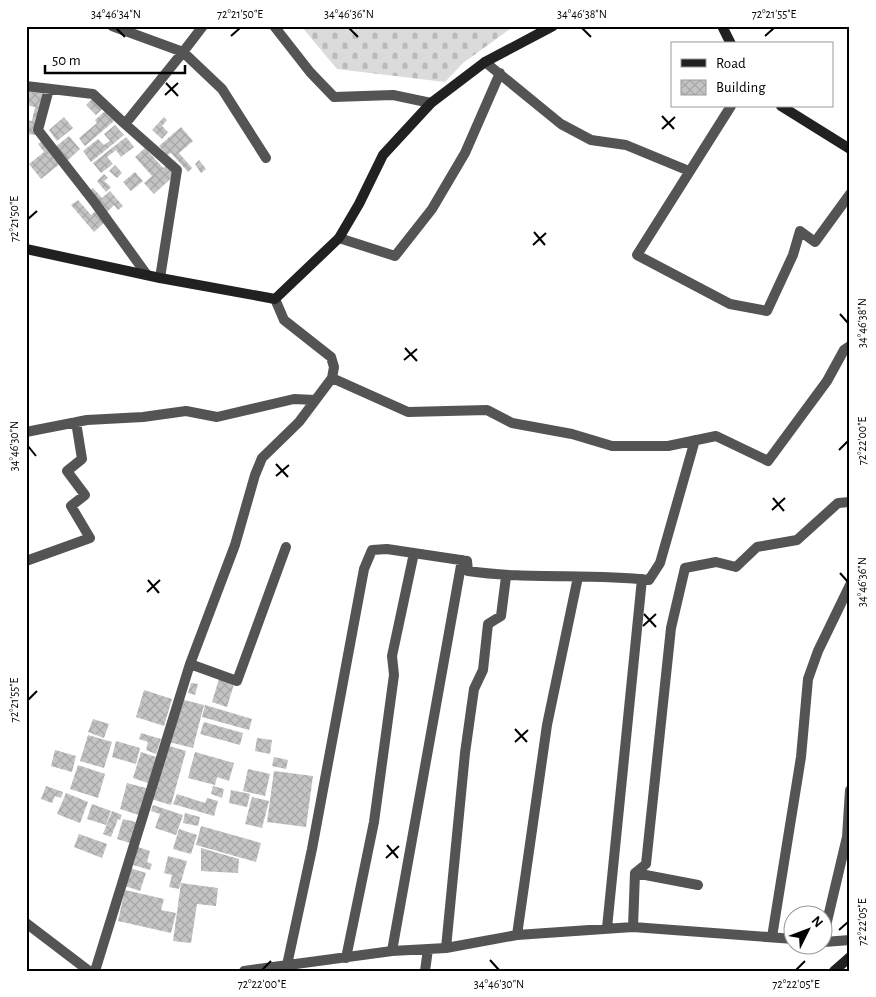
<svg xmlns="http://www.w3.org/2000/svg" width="876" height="997" viewBox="0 0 876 997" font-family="'Alegreya Sans',sans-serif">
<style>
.cemetery{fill:url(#cemetery-stones)}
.building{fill:url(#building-cross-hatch)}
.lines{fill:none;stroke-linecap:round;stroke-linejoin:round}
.street{stroke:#545454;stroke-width:10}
.secondary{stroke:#212121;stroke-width:10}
.ticks{fill:none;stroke:#000;stroke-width:2}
.neatline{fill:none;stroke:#000;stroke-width:2}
.ticks-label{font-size:12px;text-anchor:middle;fill:#000}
</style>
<defs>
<pattern id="cemetery-stones" width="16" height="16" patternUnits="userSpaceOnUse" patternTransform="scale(1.25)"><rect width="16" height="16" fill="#dbdbdb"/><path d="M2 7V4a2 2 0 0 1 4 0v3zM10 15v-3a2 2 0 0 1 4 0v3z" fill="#bababa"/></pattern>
<pattern id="building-cross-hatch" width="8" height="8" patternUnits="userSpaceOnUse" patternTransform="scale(1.25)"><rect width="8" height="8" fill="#c4c4c4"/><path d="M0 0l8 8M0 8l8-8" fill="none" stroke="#a7a7a7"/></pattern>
</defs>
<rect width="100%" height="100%" fill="#fff"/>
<path class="cemetery" d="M301 26H514L463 63 445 82 337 69Z"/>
<path class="building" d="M28 88 45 92 36 135 26 134V120L32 121 35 107 26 105Z
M93 98 103 108 96 115 86 105Z
M105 111 114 121 85 146 79 138 97 123 95 120Z
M64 117 73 128 57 141 49 130Z
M164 117 167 120 162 126 168 132 162 139 152 130Z
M115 125 124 135 91 162 83 151 98 139 104 145 110 141 104 134Z
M181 127 193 141 179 153 192 168 188 172 171 153 167 155 159 146Z
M69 136 80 149 67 161 55 147Z
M126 137 134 147 121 157 116 150 107 157 113 164 101 173 93 163Z
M43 140 61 163 41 179 29 164 44 152 38 144Z
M145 148 163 168 167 165 176 174 154 194 144 183 152 176 135 157Z
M199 160 206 169 201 173 195 164Z
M115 165 122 173 117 178 109 171Z
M135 172 143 181 131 191 123 182Z
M104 174 108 178 104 181 111 187 106 192 97 181Z
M93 188 102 198 110 191 123 206 118 210 114 205 106 213 88 192Z
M78 200 91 215 97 210 106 221 94 232 71 205Z
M219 679 234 684 227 707 212 702Z
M191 683 198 684 195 695 188 693Z
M144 690 172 699 164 726 136 717Z
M180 699 204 705 193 748 169 742Z
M205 705 252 719 249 730 202 717Z
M93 719 109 724 104 738 88 732Z
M204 722 243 733 240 745 200 734Z
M141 733 161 739 156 754 146 750 148 742 139 739Z
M88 735 112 742 104 768 80 761Z
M257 738 272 740 270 754 255 751Z
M116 741 140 748 136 764 112 757Z
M166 745 186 751 171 805 151 799Z
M55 750 76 756 72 772 51 766Z
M141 752 156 757 148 783 133 778Z
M195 752 234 763 229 781 217 777 215 785 188 778Z
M274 757 288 760 286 769 272 766Z
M78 765 105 774 98 798 70 789Z
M248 769 270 774 265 796 243 791Z
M274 771 313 776 306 827 267 822Z
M127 783 150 789 142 816 120 809Z
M46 786 63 792 61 798 55 796 52 803 41 799Z
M213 786 224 789 222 798 211 794Z
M231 790 250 794 247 807 229 803Z
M66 793 88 802 80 823 57 814Z
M177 794 205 803 207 798 218 801 214 816 173 804Z
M252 797 269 801 262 828 245 824Z
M92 804 111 811 106 825 87 819Z
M153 805 183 815 176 835 155 828 160 814 151 811Z
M112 811 122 815 120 820 118 819 111 837 103 834Z
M185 813 200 817 198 826 183 823Z
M123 819 136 822 130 843 117 839Z
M201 826 261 843 256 862 196 845Z
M179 829 197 835 191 854 173 849Z
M79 834 107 844 102 858 74 847Z
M138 847 150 851 147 862 152 864 150 870 133 865Z
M201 848 239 859 238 873 201 871Z
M168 856 187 861 179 889 169 887 172 875 164 873Z
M130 868 146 873 140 891 125 886Z
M181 883 218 888 216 906 197 904 191 943 173 941Z
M125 890 164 899 161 910 176 913 171 933 118 921Z"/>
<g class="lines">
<path class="street" d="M112 26 183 52 203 26
M274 26 310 72 334 97 393 95 431 103
M485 62 561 124 591 140 626 145 689 171
M26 86 93 94 125 124 183 52 222 89 266 158
M49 89 38 130 95 203 147 275
M731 106 637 255 730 304 767 311 793 255 800 231 815 242 850 194
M125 124 177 170 160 278
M339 238 395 256 432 209 465 153 500 73
M332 378 408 412 487 410 512 423 572 434 612 446H668L716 436 768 461 827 381 844 350 850 346
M26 432 87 420 143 417 186 411 217 417 294 399 315 400
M26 561 90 538 71 506 85 495 67 471 82 459 76 422
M190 664 237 681 286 547
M635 873 698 885
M26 923 89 971
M633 927 635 873 646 864 671 628 685 568 716 562 736 567 757 547 797 540 838 503 850 502
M607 928 642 579
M824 934 847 837 850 790
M517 935 547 725 578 577
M772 937 801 757 808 679 818 651 850 585
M824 942 850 940
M446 948 465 753 474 689 483 670 488 624 501 616 506 577
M392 951 462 560
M346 958 374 822 394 675 392 656 414 553
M287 965 312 849 364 569 372 550 387 549 467 561 468 571C529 580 589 573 649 580L660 563 695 440
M95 971 190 664 235 545 255 475 262 458 299 422 332 378 334 367 331 357 284 320 275 299
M244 971 392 951 446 948 517 935 633 927 794 939
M425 971 428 949"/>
<path class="secondary" d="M722 26 731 44
M781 106 850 149
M26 249 160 278 275 299 339 238 359 204 383 155 431 103 485 62 553 26
M834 971 850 957"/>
</g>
<path class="ticks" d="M116 28 125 37M349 28 358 37M582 28 591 37M231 36 240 28M765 36 774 28M166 83 178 96M165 95 178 83M662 116 674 129M662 129 675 117M28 219 37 211M534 232 545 245M533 245 546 233M840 314 848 323M405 348 417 361M404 360 417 349M28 446 36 456M839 450 848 441M276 464 288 477M276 476 289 465M773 498 784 511M772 510 785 498M840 573 848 582M148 580 159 593M147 592 160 580M644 614 656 627M643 626 656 614M28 700 37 691M515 729 527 742M515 742 528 730M387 845 398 858M386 858 399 846M839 930 848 922M490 960 499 970M262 970 271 961M796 970 805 961"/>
<rect width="876" height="997" fill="none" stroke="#ffffff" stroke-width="55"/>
<rect x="671" y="42" width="162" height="65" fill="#ffffff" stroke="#999999"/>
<rect x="681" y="59" width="25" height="8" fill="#212121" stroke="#999999"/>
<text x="716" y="68" font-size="15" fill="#000000">Road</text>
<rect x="681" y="80" width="25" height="15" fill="url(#building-cross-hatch)" stroke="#999999"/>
<text x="716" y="92" font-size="15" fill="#000000">Building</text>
<g transform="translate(808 930) rotate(48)"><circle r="24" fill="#ffffff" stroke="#999999"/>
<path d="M0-4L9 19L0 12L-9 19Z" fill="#000000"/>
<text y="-8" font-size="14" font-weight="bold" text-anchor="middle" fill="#000000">N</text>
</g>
<path d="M45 65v8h140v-8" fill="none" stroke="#000000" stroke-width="2.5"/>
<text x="52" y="65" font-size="15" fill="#000000" stroke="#ffffff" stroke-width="4" paint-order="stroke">50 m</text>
<rect x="28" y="28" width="820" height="942" class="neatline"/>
<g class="ticks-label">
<text x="116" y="18">34°46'34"N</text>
<text x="240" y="18">72°21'50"E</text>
<text x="349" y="18">34°46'36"N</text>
<text x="582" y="18">34°46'38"N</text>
<text x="774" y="18">72°21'55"E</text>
<text transform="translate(14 219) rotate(-90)" y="4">72°21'50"E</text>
<text transform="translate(862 323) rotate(-90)" y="4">34°46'38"N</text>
<text transform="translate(862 441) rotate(-90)" y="4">72°22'00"E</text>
<text transform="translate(14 446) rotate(-90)" y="4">34°46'30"N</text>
<text transform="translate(862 582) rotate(-90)" y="4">34°46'36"N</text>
<text transform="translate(14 700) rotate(-90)" y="4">72°21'55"E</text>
<text transform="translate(862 922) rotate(-90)" y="4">72°22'05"E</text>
<text x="262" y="988">72°22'00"E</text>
<text x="499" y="988">34°46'30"N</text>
<text x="796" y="988">72°22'05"E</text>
</g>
</svg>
